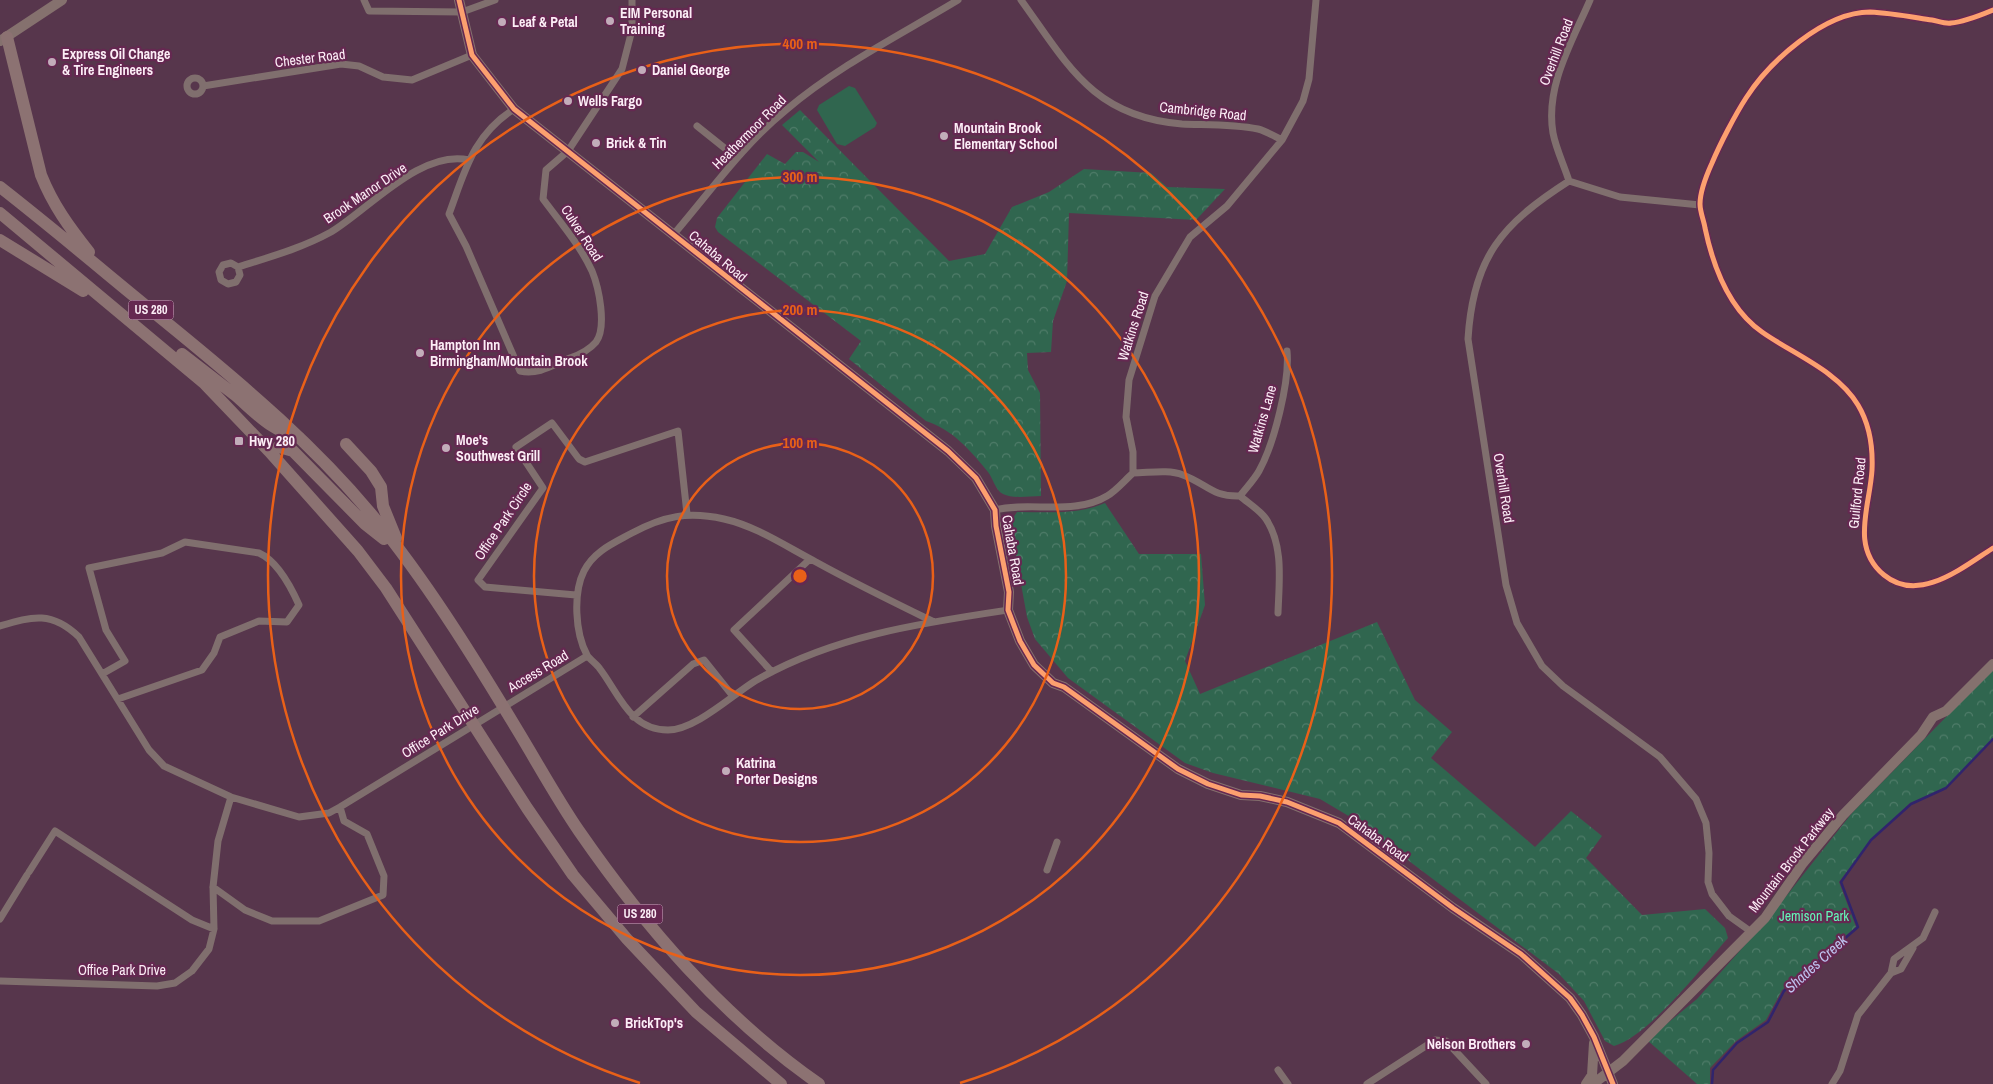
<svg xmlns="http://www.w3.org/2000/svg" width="1993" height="1084" viewBox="0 0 1993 1084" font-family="'Archivo Narrow',sans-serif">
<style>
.grass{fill:#30664f}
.forest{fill:url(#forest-crowns)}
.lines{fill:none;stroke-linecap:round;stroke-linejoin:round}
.stream{stroke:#30246d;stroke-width:2.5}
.street{stroke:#806f6e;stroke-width:7}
.secondary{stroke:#85716e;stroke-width:10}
.highway{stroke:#8c7272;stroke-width:12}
.cycleway-casing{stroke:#652851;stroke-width:8}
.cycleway{stroke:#fca06f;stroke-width:5}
.ring{fill:none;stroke:#e96018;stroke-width:2.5}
.poi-dot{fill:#c2adba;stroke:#652851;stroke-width:2}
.labels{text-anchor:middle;stroke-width:4.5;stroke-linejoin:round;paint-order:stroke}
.shield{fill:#652851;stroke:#cfb2c4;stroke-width:1}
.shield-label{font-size:12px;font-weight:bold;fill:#fcedf6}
.poi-label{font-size:14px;font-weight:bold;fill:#fcedf6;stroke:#652851;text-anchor:start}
.street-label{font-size:14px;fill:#fcedf6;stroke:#652851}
.park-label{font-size:14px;fill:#63f9b8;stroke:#652851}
.water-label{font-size:15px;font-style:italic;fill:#bfc3f0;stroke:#652851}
.centre{fill:#e96018;stroke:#652851;stroke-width:2.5}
.ring-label{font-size:15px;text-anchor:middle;font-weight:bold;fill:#e96018;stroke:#652851;stroke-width:4.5;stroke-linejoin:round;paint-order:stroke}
</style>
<defs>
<pattern id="forest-crowns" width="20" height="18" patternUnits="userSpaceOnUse" patternTransform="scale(1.25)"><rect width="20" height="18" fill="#30664f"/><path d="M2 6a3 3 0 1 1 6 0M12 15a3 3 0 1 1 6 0" fill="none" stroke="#4f7c69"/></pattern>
</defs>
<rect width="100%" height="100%" fill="#57364c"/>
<path class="grass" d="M849 86 855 88 877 123 875 127 845 146 837 144 817 110 819 105Z"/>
<path class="forest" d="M800 110 949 261 985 254 1012 207 1049 192 1084 169 1151 173 1167 187 1225 189 1196 220 1069 213 1067 281 1053 321 1051 352 1027 353 1028 370 1040 393 1041 496C1029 496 1013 499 1003 494 995 490 993 478 988 472 971 451 952 429 926 421L849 359 861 341 718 232 715 227 717 218 767 154 785 164 796 152H803L819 162 782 125Z
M1105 503 1139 554H1201L1205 605 1185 661 1200 694 1377 622 1415 700 1452 732 1431 758 1535 847 1571 811 1602 836 1586 858 1642 915 1705 909 1725 928 1728 938C1703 966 1648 1037 1614 1046L1605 1041 1584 1001 1559 974 1352 818 1320 799 1213 773 1185 763 1068 678 1035 639 1027 617 1010 523 1017 512C1047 512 1078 515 1105 503Z
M1993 669V740L1946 788 1910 803 1871 840 1839 882 1856 927 1782 990 1766 1020 1736 1041 1710 1068V1084H1697L1647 1040 1697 999 1769 918 1852 813Z"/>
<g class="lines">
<path class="stream" d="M1712 1084 1713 1070 1737 1043 1768 1022 1784 991 1858 927 1841 882 1871 840 1911 804 1946 788 1993 739"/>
<path class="street" d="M364 0 369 11 462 12 495 0
M1021 0C1068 65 1093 117 1182 124 1206 125 1233 124 1258 129 1266 131 1274 136 1282 140
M1993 10C1981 15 1964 22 1951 23 1945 24 1938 21 1932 20 1912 17 1891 13 1870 12 1824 12 1769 62 1746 98 1735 115 1720 144 1712 163 1707 174 1700 192 1700 204 1700 212 1704 221 1705 228 1713 266 1729 309 1762 332 1793 354 1838 371 1858 405 1870 425 1873 448 1872 470 1870 506 1850 547 1884 575 1919 604 1963 567 1993 548
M187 86a8 8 0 1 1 16 0a8 8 0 1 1-16 0Z
M203 86 341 64 359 66 383 77 412 80 472 55
M514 109C473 135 465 171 449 214L466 246 520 371C539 375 553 365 570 358 579 355 590 349 596 342 607 327 599 288 592 271 580 245 560 222 543 199L546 170 568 151 622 69 632 30V0
M697 126 737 158
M1569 181C1502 224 1473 257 1468 339L1506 585 1517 623 1542 666 1563 686 1660 757 1696 799 1706 823 1709 853 1708 882 1712 894 1729 916 1750 931
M1569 181C1564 165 1556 149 1553 133 1545 86 1572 42 1590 0
M1569 181 1620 197 1700 205
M674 234C710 192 743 145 786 110 838 66 900 35 958 0
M238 267 240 275 236 282 228 284 221 280 219 272 223 265 231 263 238 267C270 257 302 248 331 232 369 209 421 149 469 160
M1133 473C1149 473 1168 469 1183 475 1207 484 1212 497 1240 496 1246 488 1254 480 1259 471 1274 444 1290 381 1287 351
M1240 496C1248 503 1260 510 1266 519 1284 546 1279 582 1278 613
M995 510C1030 501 1074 516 1107 496 1116 491 1125 480 1133 473V452L1126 417 1129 380 1155 296 1190 237 1227 206 1282 140 1303 101 1309 79 1316 0
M576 595 485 587 478 580 543 488 516 447 552 423 579 459 585 462 678 431 687 514
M932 621C893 602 854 583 816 562 787 547 756 526 724 519 688 511 664 516 632 533 614 543 594 551 584 571 573 593 575 633 587 655 590 660 597 664 600 669 619 694 630 730 668 730 695 730 731 696 755 681 832 636 921 623 1008 610
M0 626C33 616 52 611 79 637L149 750 164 766 231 797 299 817 329 813 340 807 587 656
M772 672 734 630 810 559
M102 674 125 661 106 630 89 568 162 553 185 542 259 553C277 561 291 587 299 605L287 622 259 621 220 637 214 653 202 670 118 699
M633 717 693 664 704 660 732 695
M1047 870 1057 842
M29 872 55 831 192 920 214 929
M213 887 245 910 272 921H319L383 895 384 876 367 834 344 821 340 807
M0 919 27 875
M1891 973 1901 969 1913 948
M0 981 157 986 175 983 192 971 209 949 214 929 213 887 218 841 231 797
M1278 1070 1288 1084
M1367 1084 1435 1040 1446 1041 1486 1084
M1832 1084 1840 1071 1858 1015 1891 973 1894 959 1923 938 1935 912"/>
<path class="secondary" d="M459 0 472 55 514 109 948 451 976 478 995 510 996 526 1009 592 1008 610 1020 641 1034 665 1053 683 1064 687 1178 769 1208 784 1241 795 1260 796 1287 802 1339 823 1453 908 1521 954 1570 998 1582 1015 1594 1037 1613 1084
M0 41 62 0
M1586 1084 1592 1075 1594 1043
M1593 1084 1623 1061 1765 918 1803 863 1843 815 1921 735 1933 717 1946 711 1993 664"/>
<path class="highway" d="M7 37 41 175C53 205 69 227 89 252
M0 187C55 230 108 275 162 319 242 384 321 450 385 531 434 593 477 663 518 731 538 764 557 799 579 831 646 928 722 1016 819 1084
M0 213 205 384 269 451 358 551 386 588 527 808 573 875 627 939 696 1012 781 1084
M0 240 83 291
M182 354C200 368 217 381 235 395 256 413 271 431 299 437
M346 444 371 471 381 487 383 506 396 538
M269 451 279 447 293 451 365 524 384 539"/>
<defs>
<path id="cycleway" d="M459 0 472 55 514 109 948 451 976 478 995 510 996 526 1009 592 1008 610 1020 641 1034 665 1053 683 1064 687 1178 769 1208 784 1241 795 1260 796 1287 802 1339 823 1453 908 1521 954 1570 998 1582 1015 1594 1037 1613 1084
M1993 10C1981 15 1964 22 1951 23 1945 24 1938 21 1932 20 1912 17 1891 13 1870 12 1824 12 1769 62 1746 98 1735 115 1720 144 1712 163 1707 174 1700 192 1700 204 1700 212 1704 221 1705 228 1713 266 1729 309 1762 332 1793 354 1838 371 1858 405 1870 425 1873 448 1872 470 1870 506 1850 547 1884 575 1919 604 1963 567 1993 548"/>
</defs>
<use href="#cycleway" class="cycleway-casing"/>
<use href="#cycleway" class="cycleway"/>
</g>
<g class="ring">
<circle cx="800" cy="576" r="133"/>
<circle cx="800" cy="576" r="266"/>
<circle cx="800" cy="576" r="399"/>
<path d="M640 1083A532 532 0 1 1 960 1083"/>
</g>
<g class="poi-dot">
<circle cx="610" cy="21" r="5"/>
<circle cx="502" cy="22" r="5"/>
<circle cx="52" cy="62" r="5"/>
<circle cx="642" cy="70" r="5"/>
<circle cx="568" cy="101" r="5"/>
<circle cx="944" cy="136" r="5"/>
<circle cx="596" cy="143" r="5"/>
<circle cx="420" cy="353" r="5"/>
<rect x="234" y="436" width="10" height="10" rx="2.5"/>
<circle cx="446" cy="448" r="5"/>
<circle cx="726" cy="771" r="5"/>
<circle cx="615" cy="1023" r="5"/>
<circle cx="1526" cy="1044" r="5"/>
</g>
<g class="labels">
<g class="shield">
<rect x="128.5" y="300.5" width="45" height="19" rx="4"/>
<rect x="617.5" y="904.5" width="45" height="19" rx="4"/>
</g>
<g class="shield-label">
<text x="151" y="314">US 280</text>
<text x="640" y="918">US 280</text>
</g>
<g class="poi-label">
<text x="620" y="18">EIM Personal<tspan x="620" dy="16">Training</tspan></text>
<text x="512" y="27">Leaf &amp; Petal</text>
<text x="62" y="59">Express Oil Change<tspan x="62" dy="16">&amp; Tire Engineers</tspan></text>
<text x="652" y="75">Daniel George</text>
<text x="578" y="106">Wells Fargo</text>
<text x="954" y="133">Mountain Brook<tspan x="954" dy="16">Elementary School</tspan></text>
<text x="606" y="148">Brick &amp; Tin</text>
<text x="430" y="350">Hampton Inn<tspan x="430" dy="16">Birmingham/Mountain Brook</tspan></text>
<text x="456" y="445">Moe's<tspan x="456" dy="16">Southwest Grill</tspan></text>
<text x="249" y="446">Hwy 280</text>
<text x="736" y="768">Katrina<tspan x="736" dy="16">Porter Designs</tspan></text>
<text x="625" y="1028">BrickTop's</text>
<text x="1516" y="1049" text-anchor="end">Nelson Brothers</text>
</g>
<g class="street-label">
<text transform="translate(1556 52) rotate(-69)" y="5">Overhill Road</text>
<text transform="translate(310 58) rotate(-7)" y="5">Chester Road</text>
<text transform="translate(1203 111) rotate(6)" y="5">Cambridge Road</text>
<text transform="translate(749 132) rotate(-45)" y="5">Heathermoor Road</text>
<text transform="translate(365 193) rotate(-34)" y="5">Brook Manor Drive</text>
<text transform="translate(582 233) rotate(57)" y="5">Culver Road</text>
<text transform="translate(718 256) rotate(40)" y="5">Cahaba Road</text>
<text transform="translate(1133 326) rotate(-72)" y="5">Watkins Road</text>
<text transform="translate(1262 419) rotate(-74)" y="5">Watkins Lane</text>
<text transform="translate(1504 488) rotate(81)" y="5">Overhill Road</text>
<text transform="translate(1857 493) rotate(-84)" y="5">Guilford Road</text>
<text transform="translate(503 521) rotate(-56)" y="5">Office Park Circle</text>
<text transform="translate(1013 550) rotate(80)" y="5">Cahaba Road</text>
<text transform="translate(538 671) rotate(-31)" y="5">Access Road</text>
<text transform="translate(440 731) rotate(-32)" y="5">Office Park Drive</text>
<text transform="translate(1378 838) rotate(36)" y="5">Cahaba Road</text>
<text transform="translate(1791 860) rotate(-52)" y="5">Mountain Brook Parkway</text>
<text x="122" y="975">Office Park Drive</text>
</g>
<g class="park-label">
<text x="1814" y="921">Jemison Park</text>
</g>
<g class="water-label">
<text transform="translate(1816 964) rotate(-42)" y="5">Shades Creek</text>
</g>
</g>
<circle cx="800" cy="576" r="8" class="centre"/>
<g class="ring-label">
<text x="800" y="49">400 m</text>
<text x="800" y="182">300 m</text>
<text x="800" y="315">200 m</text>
<text x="800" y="448">100 m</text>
</g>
</svg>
